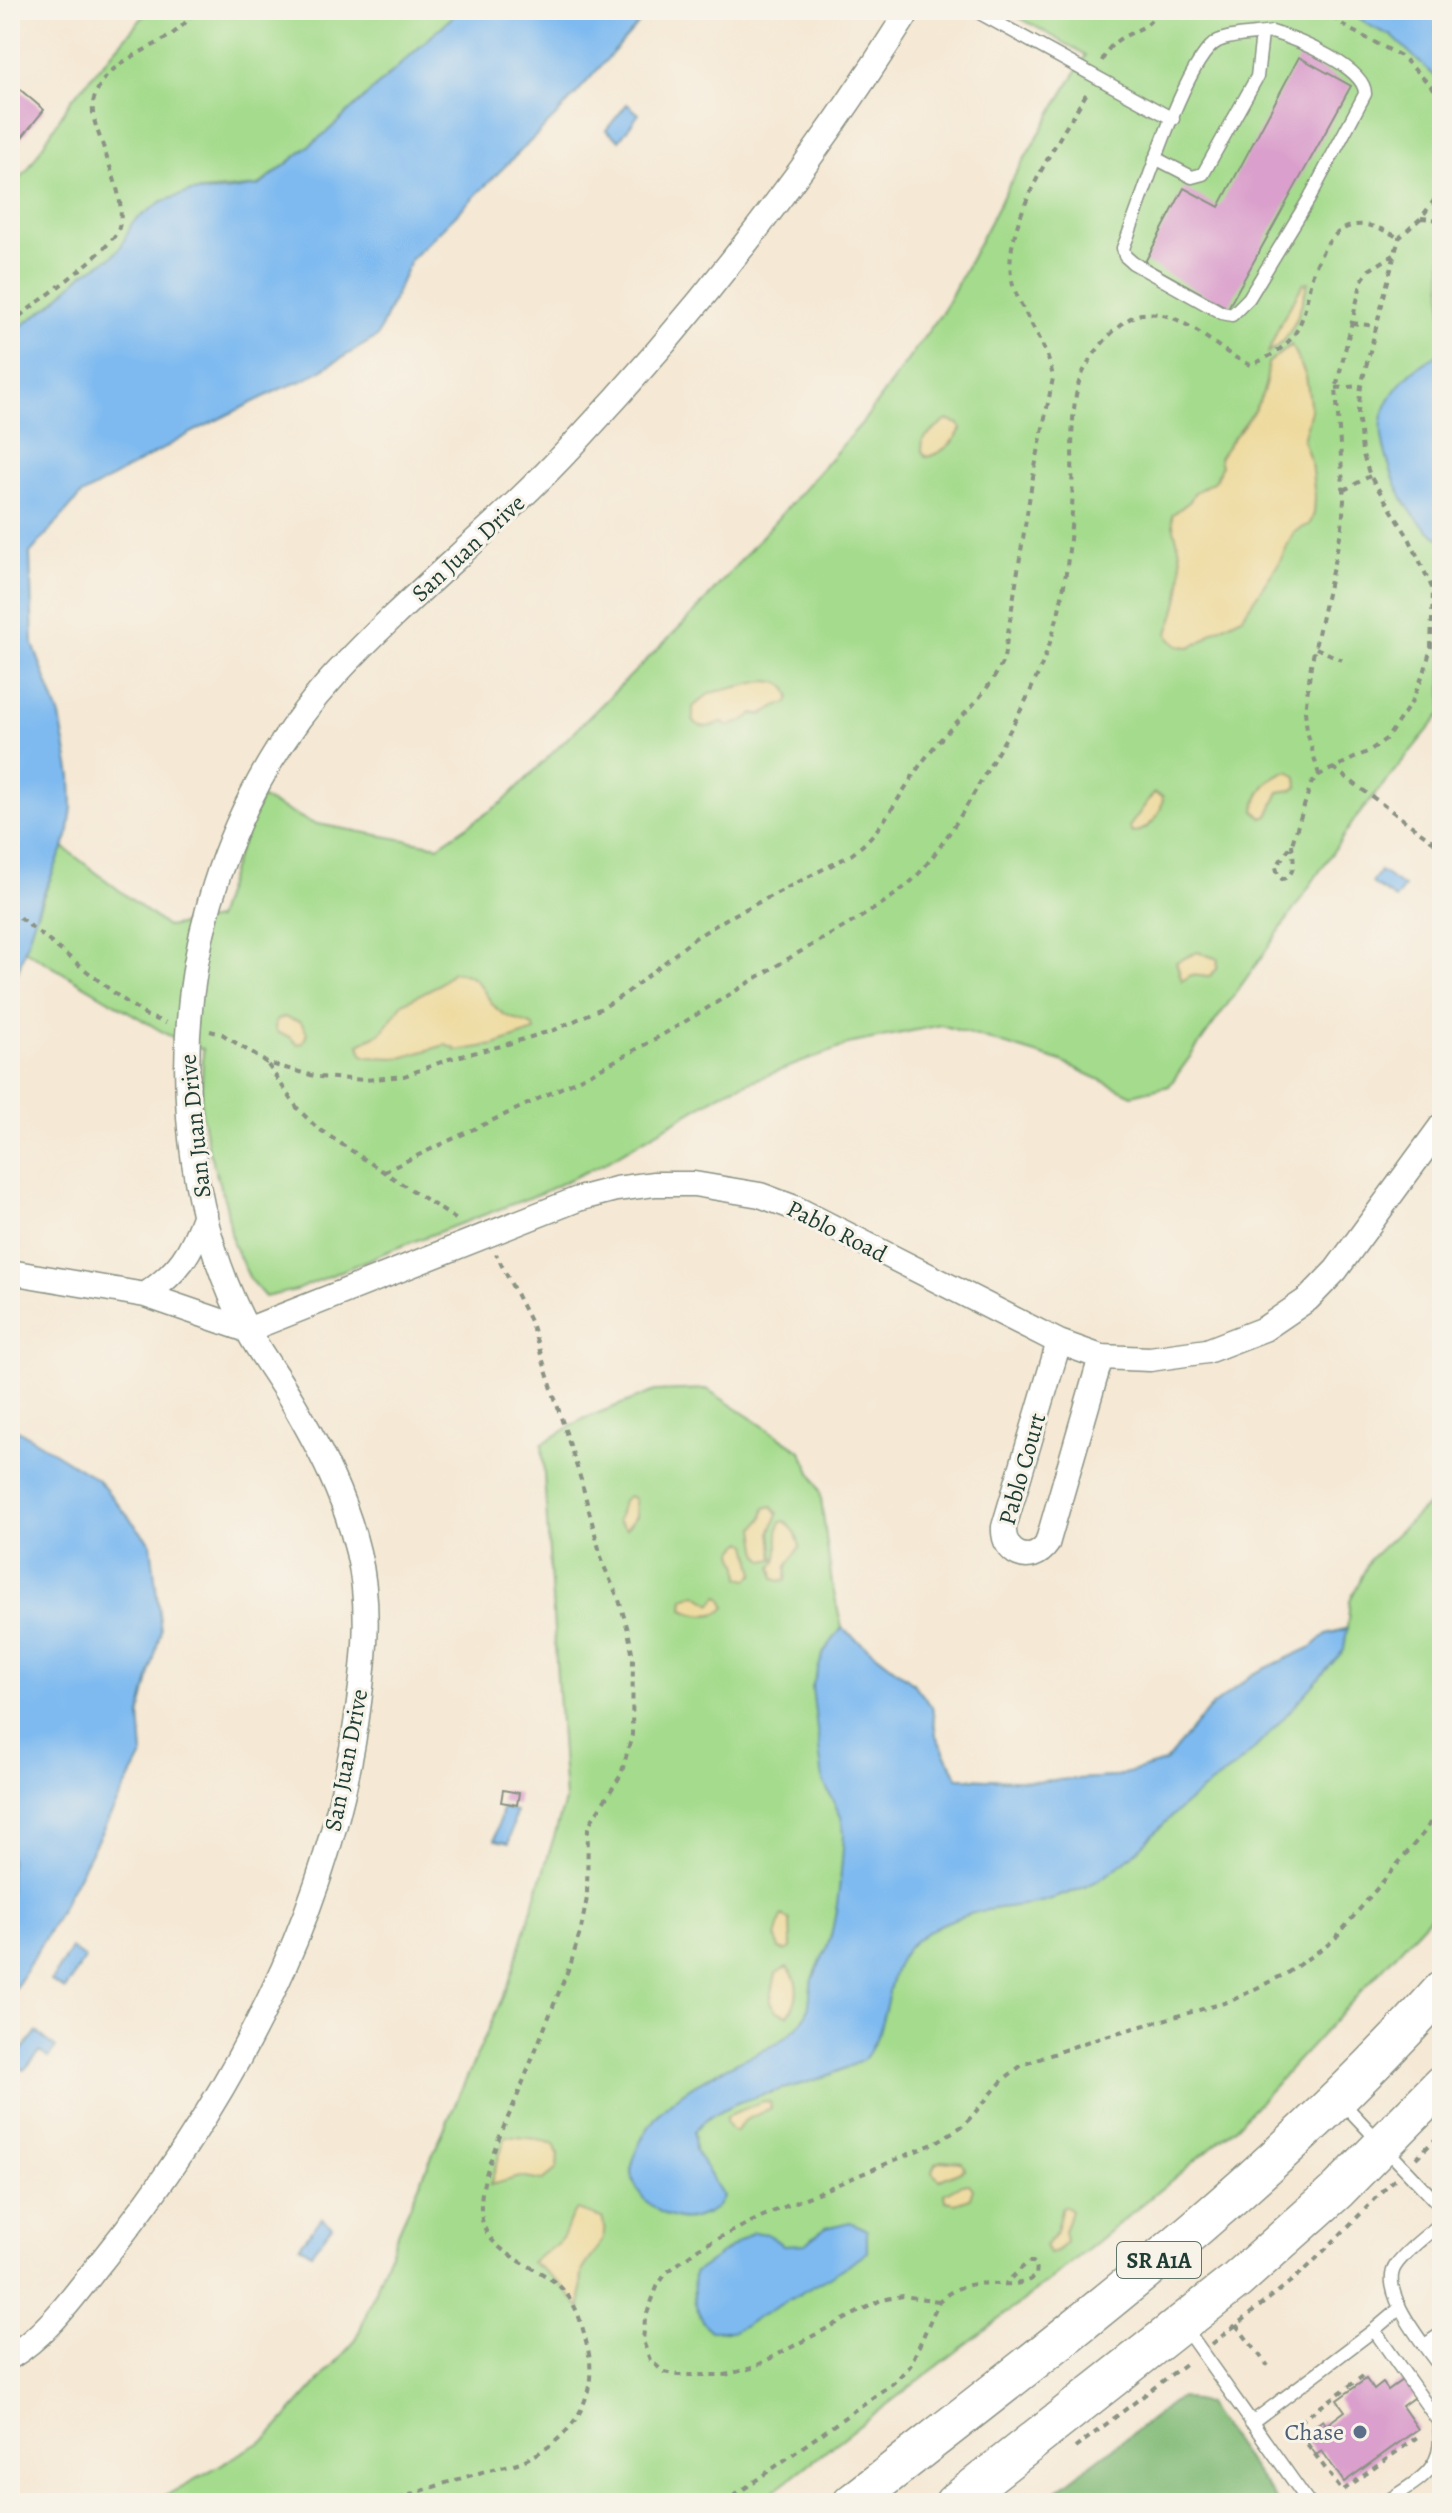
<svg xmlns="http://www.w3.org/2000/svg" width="1452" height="2513" viewBox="0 0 1452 2513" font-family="Alegreya,serif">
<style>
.green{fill:#a4db8c;stroke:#628c60;stroke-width:2}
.forest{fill:#83bb78;stroke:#517c56;stroke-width:2}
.sand{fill:#eeda9e;stroke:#868c69;stroke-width:2}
.water{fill:#7ebaf0;stroke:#4e7c92;stroke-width:2}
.building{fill:#da9fcc}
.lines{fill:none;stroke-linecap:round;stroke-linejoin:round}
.lane-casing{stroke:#8a9284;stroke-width:15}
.street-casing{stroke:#8a9284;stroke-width:27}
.primary-casing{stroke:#8a9284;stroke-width:41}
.path{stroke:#8a9284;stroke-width:4;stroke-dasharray:6 6;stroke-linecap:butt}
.lane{stroke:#fff;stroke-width:12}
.street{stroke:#fff;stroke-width:24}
.primary{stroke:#fff;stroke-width:38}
.service-dot{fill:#5c6f8a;stroke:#f7f3e8;stroke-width:3}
.labels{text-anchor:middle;stroke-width:6;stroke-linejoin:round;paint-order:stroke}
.shield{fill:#f7f3e8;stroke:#60746a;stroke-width:2}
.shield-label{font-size:22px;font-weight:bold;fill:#1f3d34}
.street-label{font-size:24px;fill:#1f3d34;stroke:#f7f3e8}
.service-label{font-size:24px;fill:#4e5e75;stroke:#f7f3e8;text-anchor:end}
</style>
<rect width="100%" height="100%" fill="#f7f3e8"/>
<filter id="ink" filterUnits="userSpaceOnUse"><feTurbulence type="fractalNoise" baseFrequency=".0125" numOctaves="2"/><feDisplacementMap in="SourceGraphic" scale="16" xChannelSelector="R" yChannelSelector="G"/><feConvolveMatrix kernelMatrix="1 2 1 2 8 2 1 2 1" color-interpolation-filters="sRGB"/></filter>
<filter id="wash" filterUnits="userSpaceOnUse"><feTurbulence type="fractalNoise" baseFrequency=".006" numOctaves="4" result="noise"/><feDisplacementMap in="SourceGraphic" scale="32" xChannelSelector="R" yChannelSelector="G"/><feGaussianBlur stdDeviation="1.8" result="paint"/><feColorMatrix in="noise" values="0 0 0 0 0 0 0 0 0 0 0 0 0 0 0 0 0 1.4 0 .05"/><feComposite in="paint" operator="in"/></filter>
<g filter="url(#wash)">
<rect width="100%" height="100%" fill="#f5e8d4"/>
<path class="green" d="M149 10H460L328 131 258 186 190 192 161 202 129 230 121 247 112 257 83 274 52 304 10 334V189L27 171 71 100Z
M1006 10H1442V713L1355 819 1265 952 1169 1086 1132 1095 1062 1062 941 1025 853 1043 728 1090 604 1163 539 1194 391 1250 296 1290 265 1297 251 1281 233 1244 226 1205 209 1151 201 1108 203 1049 168 1035 23 949 63 847 167 927 216 919 236 857 261 798 312 823 438 846 503 802 695 612 862 423 943 311 1009 185 1086 55Z
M707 1389 801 1451 820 1491 832 1584 842 1628 913 1683 932 1707 936 1736 958 1778 1040 1781 1115 1777 1165 1762 1209 1709 1253 1674 1312 1647 1327 1634 1347 1628 1350 1601 1370 1559 1442 1491V1904L1236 2127 1054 2277 758 2503H153L268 2438 356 2340 396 2237 509 1983 565 1801 542 1444 583 1419 655 1391Z"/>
<path class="forest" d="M1180 2397 1206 2404 1278 2503H1040Z"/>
<path class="sand" d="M1308 282C1298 313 1297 334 1268 353L1280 324 1303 284Z
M1291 345 1306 376 1311 410 1303 440 1311 462 1315 498 1314 513 1310 524 1294 532 1279 563 1242 617 1212 632 1204 640 1190 647 1178 646 1170 639 1168 633C1178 606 1185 581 1180 552 1178 539 1172 528 1172 515L1190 501 1194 493 1216 480 1221 466 1219 458C1240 425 1268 406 1268 363Z
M947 420 959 424 961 429C954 443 941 454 926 457L922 451 923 439Z
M764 681C777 681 786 683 790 696L788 703 778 705 762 715 753 714 742 722 727 726 723 722C712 727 703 730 693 721V707L710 693Z
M1289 771 1297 777 1298 787 1292 790 1279 792 1268 816 1263 818 1255 811C1256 792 1270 774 1289 771Z
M1154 793 1163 797C1162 815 1149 831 1132 833L1129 827Z
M1197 952 1218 959 1217 969 1209 977 1191 975 1182 981 1176 962Z
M453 972C485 974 482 1000 502 1013 510 1019 523 1021 533 1026L535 1031 494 1045 456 1051 455 1048 445 1045 401 1058 367 1057 362 1054 359 1044 381 1033 403 1003 438 985Z
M284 1017 301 1022 307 1033 303 1043 297 1044 290 1037 278 1033 275 1028 276 1021Z
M629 1496 635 1499 636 1516 626 1529 618 1521 623 1500Z
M772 1506 778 1514 771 1531 774 1559 765 1561 759 1555 755 1528 763 1518 765 1508Z
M785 1521 795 1532 800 1546 787 1566 786 1580 779 1581 774 1578 772 1567C784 1553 773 1537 781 1522Z
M744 1542 748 1545 755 1573 748 1580 740 1578 739 1566 734 1553 735 1549Z
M696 1594 712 1604 718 1596 721 1597 726 1607C716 1619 696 1615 683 1609L684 1598Z
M782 1916 790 1920 791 1948 786 1951 779 1949 776 1937Z
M787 1967C801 1981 799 2000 788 2015L776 2011 770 2002 776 1973Z
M764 2101 770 2102 771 2108 744 2121 735 2132 730 2129 726 2122 727 2116Z
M506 2136 537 2139 554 2144 558 2154 557 2169 542 2181 520 2177 490 2185Z
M942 2161 962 2163 965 2169 940 2180 932 2173 936 2164Z
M962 2184H969L973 2189 970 2198 955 2203 945 2201 944 2194Z
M1065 2206 1071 2211 1064 2231 1066 2242 1056 2252 1049 2254 1045 2246 1055 2234 1062 2207Z
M577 2210 602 2218C611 2239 592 2254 583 2270 580 2276 582 2301 581 2309L558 2281 531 2262C541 2254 555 2248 562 2238 569 2229 568 2217 577 2210Z"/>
<path class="water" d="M460 10H651L557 115 411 259 377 337 304 380 280 389 191 433 80 496 30 553 33 644 60 717 71 776 72 808 68 837 40 902 10 996V334L52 304 83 274 112 257 121 247 132 223 161 202 190 192 225 191 259 186 328 131Z
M1347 10H1442V83L1392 36 1374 28Z
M627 104 639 114 619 140 606 130Z
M1442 353V540C1432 534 1421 524 1414 515 1399 498 1378 444 1382 421 1386 391 1416 364 1442 353Z
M1380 871 1404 887 1396 899 1372 883Z
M10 1425 97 1479 151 1544 161 1630 140 1714 143 1754 50 1929 10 1997Z
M842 1628 913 1683 932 1707 936 1736 958 1778 1040 1781 1115 1777 1165 1762 1209 1709 1253 1674 1312 1647 1327 1634 1347 1629 1344 1650C1311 1687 1278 1727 1242 1761 1224 1777 1202 1789 1184 1805 1152 1833 1127 1868 1087 1886 1070 1893 1049 1901 1030 1904 988 1909 951 1913 916 1940 885 1964 891 2010 874 2043 871 2048 869 2055 865 2059 859 2063 850 2066 843 2069 798 2092 729 2092 694 2131L695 2150 723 2196C721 2205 716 2209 708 2213 699 2217 688 2221 679 2219 652 2214 624 2186 634 2158 650 2108 686 2088 731 2065 756 2052 784 2045 802 2021 811 2010 809 1998 811 1986 815 1968 827 1953 831 1935 839 1903 842 1866 844 1833L841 1817 823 1781 812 1687 824 1652Z
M502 1808 516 1811 509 1843 495 1840Z
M71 1949 85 1958 65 1990 51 1981Z
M37 2032 56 2048 48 2058 40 2052 24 2070 12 2061Z
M322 2218 332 2226 311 2253 300 2245Z
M850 2222 867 2230V2252L831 2276 734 2331H710C694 2309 692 2300 694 2273L753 2232 767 2234 783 2245 806 2244 825 2228Z"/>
<g id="blocks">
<path class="building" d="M1299 57 1351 86 1228 308 1145 262 1184 188 1219 207Z
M10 81 44 110 10 152Z
M503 1790 519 1793 517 1805 501 1802Z
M1405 2378 1417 2395 1402 2406 1418 2429 1344 2482 1322 2451 1316 2455 1302 2435 1323 2420 1326 2425 1345 2411 1337 2400 1366 2379 1374 2390 1383 2383 1388 2390Z"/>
</g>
</g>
<g filter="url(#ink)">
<use href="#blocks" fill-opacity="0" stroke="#8a9284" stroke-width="2"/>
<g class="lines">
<defs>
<path id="lane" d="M974 10 1173 119
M1272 32C1295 39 1366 67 1365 94L1309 199 1249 298 1232 315 1222 313 1133 263 1125 256 1123 248C1140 209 1184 58 1218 41 1233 34 1256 35 1272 32Z
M1155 158 1192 177 1203 174 1257 77 1262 34
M1340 2100 1442 2208
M1442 2222C1428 2235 1407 2249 1396 2265 1377 2291 1427 2348 1442 2370
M1184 2327 1309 2503
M1374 2330 1438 2421C1448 2469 1419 2479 1385 2503
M1425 2345 1442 2333
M1251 2423 1374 2330 1400 2308"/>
<path id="street" d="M10 1272 145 1295 247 1330 578 1199 616 1189 654 1184H694L760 1195 795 1208 1059 1342 1101 1357 1150 1359 1207 1351 1264 1329 1308 1299 1336 1270 1442 1125
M145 1295C180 1271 191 1253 205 1214
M1059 1342 1004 1527C1002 1554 1031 1567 1047 1544L1101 1357
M10 2357C49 2333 75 2294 104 2258 232 2099 334 1907 359 1702 366 1652 370 1602 358 1552 345 1497 320 1449 292 1401 278 1377 261 1355 248 1331 181 1204 171 1039 210 902 233 819 277 738 335 675 410 594 498 526 573 445 699 311 811 166 909 10"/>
<path id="primary" d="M852 2503C1057 2342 1268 2186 1442 1990
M954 2503 1236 2281 1338 2190 1442 2084"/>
</defs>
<use href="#lane" class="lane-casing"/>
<use href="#street" class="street-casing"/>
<use href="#primary" class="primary-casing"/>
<path class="path" d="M1323 10 1349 29 1401 56 1442 97
M1102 61C1116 27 1144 39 1158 10
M1421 218 1442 220
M1352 323 1376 326
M10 324C32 305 114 250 119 227 126 203 111 172 104 149 99 133 88 113 95 96 112 49 169 53 195 10
M1336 388 1361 386
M1344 490 1370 476
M1316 648 1342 660
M1333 768 1442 848
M1319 775 1307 731 1305 711 1311 665 1342 527 1344 500 1336 388 1362 280 1369 270 1394 255
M1292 844C1293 856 1298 875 1282 879L1278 875 1276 867 1292 844 1311 784 1319 775 1369 751 1387 738 1411 703 1425 670 1431 647 1433 590 1409 538 1370 476 1362 452 1358 412 1361 386 1399 238 1421 218 1435 199 1442 178
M10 910 118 996 147 1016 166 1023
M210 1031 222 1034 267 1063 318 1077 365 1080 404 1076 449 1059 501 1046 557 1029 604 1007 625 994 695 938 726 919 851 855C886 829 901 789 927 756 952 722 988 698 1004 658L1032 482 1053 378C1048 344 1025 319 1014 288 994 233 1061 137 1088 91
M268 1065 298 1109 317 1128 460 1222
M384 1172C468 1130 555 1094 637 1049 685 1023 731 993 778 965 820 939 868 917 906 886 928 869 964 812 978 786 1007 736 1040 682 1055 626 1065 589 1070 550 1072 511 1074 470 1068 422 1079 382 1086 360 1119 317 1142 314 1184 308 1215 352 1251 365 1270 357 1289 346 1298 328 1308 309 1307 287 1315 268 1333 222 1358 214 1399 238
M1416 2158 1440 2135 1442 2127
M939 2301 903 2296 881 2300 752 2368 725 2375H678L664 2372 650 2360 643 2341 645 2319 657 2287 666 2273 699 2248 763 2216 935 2143 964 2125 1004 2079 1022 2065 1095 2039 1231 2001 1287 1973 1333 1941 1426 1830 1442 1801
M1236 2325 1268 2366
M1212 2344 1305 2270 1395 2179
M1363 2376 1294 2426 1342 2491 1420 2435
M1075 2448 1189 2361
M387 2503C417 2492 448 2482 479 2473 491 2469 503 2467 514 2464 565 2447 600 2403 588 2349 582 2325 577 2301 557 2284 534 2264 488 2254 482 2219 475 2181 505 2127 519 2092 536 2049 553 2006 571 1963L581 1929 587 1898 588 1826 621 1775 632 1735 633 1658 628 1630 619 1600 603 1564 581 1480 531 1323 496 1254
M724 2503 893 2383 910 2366 939 2301C977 2267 1007 2297 1036 2276L1037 2265 1033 2262H1028L1006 2283"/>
<use href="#lane" class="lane"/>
<use href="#street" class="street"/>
<use href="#primary" class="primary"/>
</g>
</g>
<circle class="service-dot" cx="1360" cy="2432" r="8"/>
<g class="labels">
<rect class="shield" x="1117" y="2242" width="84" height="36" rx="6"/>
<g class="shield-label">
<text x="1159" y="2268">SR A1A</text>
</g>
<g class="street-label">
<text transform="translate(468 548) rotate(-43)" y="8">San Juan Drive</text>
<text transform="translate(195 1126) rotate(-96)" y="8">San Juan Drive</text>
<text transform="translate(837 1231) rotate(27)" y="8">Pablo Road</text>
<text transform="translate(1022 1469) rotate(-74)" y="8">Pablo Court</text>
<text transform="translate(346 1760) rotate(-79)" y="8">San Juan Drive</text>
</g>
<g class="service-label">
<text x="1344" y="2440">Chase</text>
</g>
</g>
<rect width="1452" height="2513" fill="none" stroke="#f7f3e8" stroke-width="40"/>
</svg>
